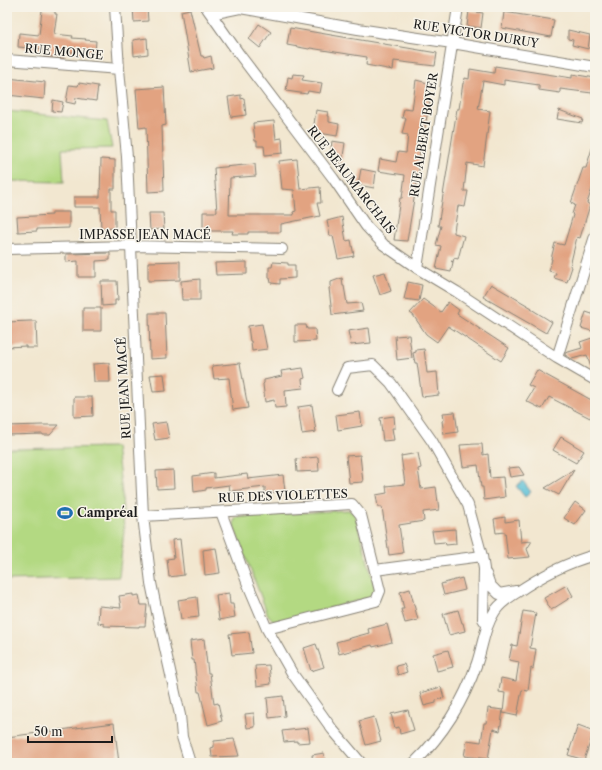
<svg xmlns="http://www.w3.org/2000/svg" width="602" height="770" viewBox="0 0 602 770" font-family="'Libre Caslon Text',serif">
<style>
.green{fill:#b3d982;stroke:#687a4f}
.water{fill:#59c0d7;stroke:#3a6e7a}
.building{fill:#e2a381}
.lines{fill:none;stroke-linecap:round;stroke-linejoin:round}
.minor-casing{stroke:#878276;stroke-width:12}
.minor{stroke:#fff;stroke-width:10}
.labels{text-anchor:middle;stroke-width:3;stroke-linejoin:round;paint-order:stroke}
.street-label{font-size:12px;fill:#1c1c1c;stroke:#f7f3e8}
.poi-label{font-size:12px;font-weight:bold;fill:#1c1c1c;stroke:#f7f3e8;text-anchor:start}
</style>
<rect width="100%" height="100%" fill="#f7f3e8"/>
<filter id="ink" filterUnits="userSpaceOnUse"><feTurbulence type="fractalNoise" baseFrequency=".025" numOctaves="2"/><feDisplacementMap in="SourceGraphic" scale="8" xChannelSelector="R" yChannelSelector="G"/><feConvolveMatrix kernelMatrix="1 2 1 2 8 2 1 2 1" color-interpolation-filters="sRGB"/></filter>
<filter id="wash" filterUnits="userSpaceOnUse"><feTurbulence type="fractalNoise" baseFrequency=".012" numOctaves="4" result="noise"/><feDisplacementMap in="SourceGraphic" scale="16" xChannelSelector="R" yChannelSelector="G"/><feGaussianBlur stdDeviation="0.9" result="paint"/><feColorMatrix in="noise" values="0 0 0 0 0 0 0 0 0 0 0 0 0 0 0 0 0 1.4 0 .05"/><feComposite in="paint" operator="in"/></filter>
<g filter="url(#wash)">
<rect width="100%" height="100%" fill="#f2e7d0"/>
<path class="green" d="M7 111 107 121 112 148 62 149 64 182 9 181V196H7Z
M116 447 122 494 124 531 119 577 7 580V449Z
M348 510 355 514 375 588V593L372 597 281 621H274L268 615 234 527V521L237 517Z"/>
<path class="water" d="M523 481 531 492 525 497 516 486Z"/>
<g id="blocks">
<path class="building" d="M133 7H147L148 21 134 22Z
M190 9 201 56H203L204 58 211 56 213 68 191 72 181 11Z
M42 10 55 11V14H57L54 34 73 36 72 38 86 39 85 40 96 41 95 52H85L84 54 65 51 64 58 43 56 44 49 18 47 19 33 39 35Z
M469 11 483 13 481 28 467 26Z
M504 12 554 20 551 37 502 28Z
M259 24 271 32 260 48 249 39Z
M290 28 437 53 435 66 394 61 393 70 366 65 367 57 310 48 309 49 287 45Z
M568 30 590 35 588 49 572 45 573 40 568 39Z
M147 38 148 54 134 56 133 40Z
M495 66 572 78V74L595 78 592 93 560 89V93L539 90V85L504 80V85L483 81 478 109 490 111 483 166 467 163 464 191H468L465 207 458 206 454 231V233L464 236 458 259 454 258 453 262 451 261 453 262 451 272 436 269 441 246 436 245 441 226H438L457 109H459L463 83H464L465 78 469 79 470 69 494 73Z
M293 74 304 75 302 80 322 83 320 93 308 91 307 94 286 91 288 77 292 78Z
M7 78 45 82 44 99 7 95Z
M416 80 428 83 426 100 430 101 419 157H421L407 241 394 240 400 198H402L405 175 378 171 380 159 396 162 398 152 406 153 408 135 402 134 406 118H402L404 109 412 110Z
M79 83 98 86 96 101 76 98 75 104 66 102 69 85 78 86Z
M164 87 166 125 162 126 164 191 148 192 146 127 139 128 136 89Z
M241 95V99L244 98 246 115 231 117 228 97Z
M53 100 63 102 61 112 52 111Z
M316 110 328 112 327 116H329V122L339 124 337 136 313 132Z
M559 110 583 119 582 123 557 119Z
M274 121 276 139 282 138 283 153 265 155 264 146H257V141H255L253 123Z
M332 141 345 143 342 163 332 161 333 157 330 156Z
M593 145H595V186H593L587 203 590 205 580 238 577 237 570 266 572 267 567 282 554 278 556 273 549 271 552 259H551L555 243 564 245 573 215 572 214 575 205 571 203 583 168H586Z
M101 159 115 160V189H111V210H115V228L101 229 100 207H74V197H100Z
M297 159 300 189 320 187 321 203H317L320 216 281 224V232H248V234H232L233 231H203V212H217L214 168 255 164 256 176 230 178 229 215H294L293 212 296 211 294 190 282 189 279 161Z
M361 169 376 172 374 188 358 185Z
M52 212H69V228L37 229V231L18 232 17 217 52 215Z
M149 213H163L164 229 150 230Z
M342 217 346 241 351 240 354 256 338 259 333 236H330L327 221Z
M110 253V260L96 261V277H78V261L66 262V254Z
M180 261V280L148 281V262Z
M247 262V274L216 275 215 263Z
M273 262 288 263V265H295V278L280 279V284L271 283 270 278H269V267H272Z
M385 272 391 291 380 295 373 275Z
M342 278 343 286H344L347 304 361 303 363 311 332 315 329 288 331 287V282Z
M200 279V300H182L181 281Z
M101 281H117L118 300H115V305L102 306Z
M408 282 422 285 419 301 404 299Z
M491 284 532 308 531 309 552 322 546 333 483 297Z
M423 299 441 312 448 302 459 310 457 314 509 348 501 361 448 326 437 342 426 334 413 315 410 313Z
M83 308H101V331H83Z
M586 312 595 315V332L581 328Z
M149 313H165L167 358 150 359Z
M30 321H36L37 348H26V346L7 347V322Z
M262 324 267 349 252 351 251 341H250L248 326Z
M295 325H306L307 329H315L316 341 295 342Z
M369 328 371 343 351 345 348 331Z
M409 335 412 358 397 360 395 336Z
M595 337V372L592 371 587 355 572 359 565 355V353L582 348 580 342Z
M424 349 427 373 437 372 439 395 422 397 417 363H415L413 353 416 352V350Z
M109 363 110 382H94L93 364Z
M240 363 248 408 233 410 229 378 214 379 212 366Z
M303 368 305 378 302 379 303 388 285 390 286 407 275 408 274 400 265 402 263 384 264 383V380L282 376 281 371Z
M537 370 595 402V409L590 418 549 397 542 409 526 401 534 388 528 385Z
M164 374 166 391 153 392 150 375Z
M74 397H92L93 416 74 417Z
M312 405 316 432 302 434 298 407Z
M360 412 362 426 338 430 336 415Z
M455 412 458 432 444 434 442 421 444 420 443 413Z
M394 416 395 428H392L394 440 383 441 380 418Z
M166 422 169 438 155 440 152 424Z
M42 425H59L50 435H43V434L7 435V426Z
M561 437 584 451 576 463 553 450Z
M476 444H482L483 455 488 454 490 478 503 477 505 497 484 500 483 487H481L478 465 463 467 460 445Z
M418 453 421 468 418 469 421 489 436 487 439 510 423 512 424 521 399 525 403 553 389 555 382 507H378L376 495 387 493 386 486 405 484 401 456Z
M360 455 363 482 349 483 346 456Z
M318 457 319 471 297 472 296 459Z
M519 467 524 475 510 477 508 468Z
M173 470 174 488 157 489 156 471Z
M574 470 559 495 545 488Z
M214 473V478L247 474 248 479 283 475 285 491 265 493V487L230 491 229 485 206 488V490L194 492 193 476Z
M575 502 586 510 575 525 564 518Z
M505 517V522L519 520 521 542 532 541 527 549 530 557 508 559 505 532 496 533 494 519Z
M455 529 456 544 446 545 445 542 434 543 432 531Z
M180 539 184 575 169 577 167 559 174 558 172 540Z
M216 548 220 573 205 575 203 550Z
M462 578 465 590 444 595 441 584Z
M567 585 573 596 551 610 544 598Z
M410 589 418 620 405 623 401 609H404L400 592Z
M229 593 230 604H233L235 617 219 620 216 595Z
M133 594V596L139 595 141 605H147L145 626H139V627L104 626V624L98 623 99 606 121 608 119 596Z
M197 597 199 617 181 619 178 600Z
M458 610 462 623H463L465 631 449 635 443 614Z
M523 611 536 613 530 648 536 649 533 669 531 668 528 691 522 690 517 716 503 713 505 693 499 692 501 678 516 681 519 662 509 660 512 645 517 646Z
M387 624 392 642 373 647 372 645 339 654 336 642 369 633 368 629Z
M249 632 252 653 232 655 229 634Z
M204 639 208 673H210L214 704 218 703 222 721 208 725 200 692H198L194 660H192L190 641Z
M316 644 324 667 311 671 304 648Z
M448 650 453 667 437 671 433 654Z
M404 664 407 672 398 675 396 666Z
M269 665 271 684 257 686 255 666Z
M441 687 444 698 436 700V703L424 706 420 693Z
M283 696 285 716 269 718 267 698Z
M488 708 503 710 500 731 493 729 488 759 464 756 467 740 481 742 484 723H486Z
M408 710 414 730 400 734 399 727 395 728 391 714Z
M254 713 255 727 247 728 245 714Z
M374 717 381 741 366 745 359 721Z
M114 723 119 763H7V737Z
M578 725 594 731 584 760 568 755Z
M308 728 310 742 297 743V741L284 742 282 731Z
M234 739 239 756 212 757 211 748 214 747V741Z
M324 753 325 763H313L312 755Z"/>
</g>
</g>
<g filter="url(#ink)">
<use href="#blocks" fill-opacity="0" stroke="#878276" stroke-width="1"/>
<g class="lines">
<defs>
<path id="minor" d="M115 7 119 69 127 157 143 516 151 583 159 622 180 715 182 737 190 763
M206 7 239 54 333 178 366 226 384 245 417 268 457 292 557 358 595 380
M211 14 240 8 358 29 452 43 595 67
M7 60 119 69
M7 249 131 246 282 249
M417 268 458 7
M557 358 595 236
M337 390 347 368 373 365 391 383 432 441 468 505 482 556 484 569 483 619 487 625
M221 512 247 582 267 629 292 673 332 729 361 763
M143 516 352 504 361 515 380 591 376 601 267 629
M375 570 482 556
M486 574 490 585 499 594 516 591
M414 763C443 735 464 701 477 663 483 645 484 628 495 611 500 604 508 598 516 593 541 576 565 563 595 555"/>
</defs>
<use href="#minor" class="minor-casing"/>
<use href="#minor" class="minor"/>
</g>
</g>
<defs>
<symbol id="stadium-bare" viewBox="-9 -9 18 18"><path d="M0-5a6.5 5 0 1 0 0 10a6.5 5 0 1 0 0-10ZM-3.5-1.8h7v3.6h-7Z" fill="#1f6fb2" stroke="#f7f3e8" stroke-width="2.5" paint-order="stroke"/></symbol>
</defs>
<g fill-rule="evenodd">
<use href="#stadium-bare" x="54" y="502" width="22" height="22"/>
</g>
<g class="labels">
<g class="street-label">
<text transform="translate(476 34) rotate(9)" y="4">RUE VICTOR DURUY</text>
<text transform="translate(64 52) rotate(5)" y="4">RUE MONGE</text>
<text transform="translate(424 135) rotate(-81)" y="4">RUE ALBERT BOYER</text>
<text transform="translate(351 180) rotate(52)" y="4">RUE BEAUMARCHAIS</text>
<text x="145" y="239">IMPASSE JEAN MACÉ</text>
<text transform="translate(124 388) rotate(-93)" y="4">RUE JEAN MACÉ</text>
<text transform="translate(283 496) rotate(-2)" y="4">RUE DES VIOLETTES</text>
</g>
<g class="poi-label">
<text x="77" y="517">Campréal</text>
</g>
</g>
<rect width="602" height="770" fill="none" stroke="#f7f3e8" stroke-width="24"/>
<path d="M28 736v6h84v-6" fill="none" stroke="#1c1c1c" stroke-width="2"/>
<text x="34" y="736" font-size="12" fill="#1c1c1c" stroke="#f7f3e8" stroke-width="3" paint-order="stroke">50 m</text>
</svg>
